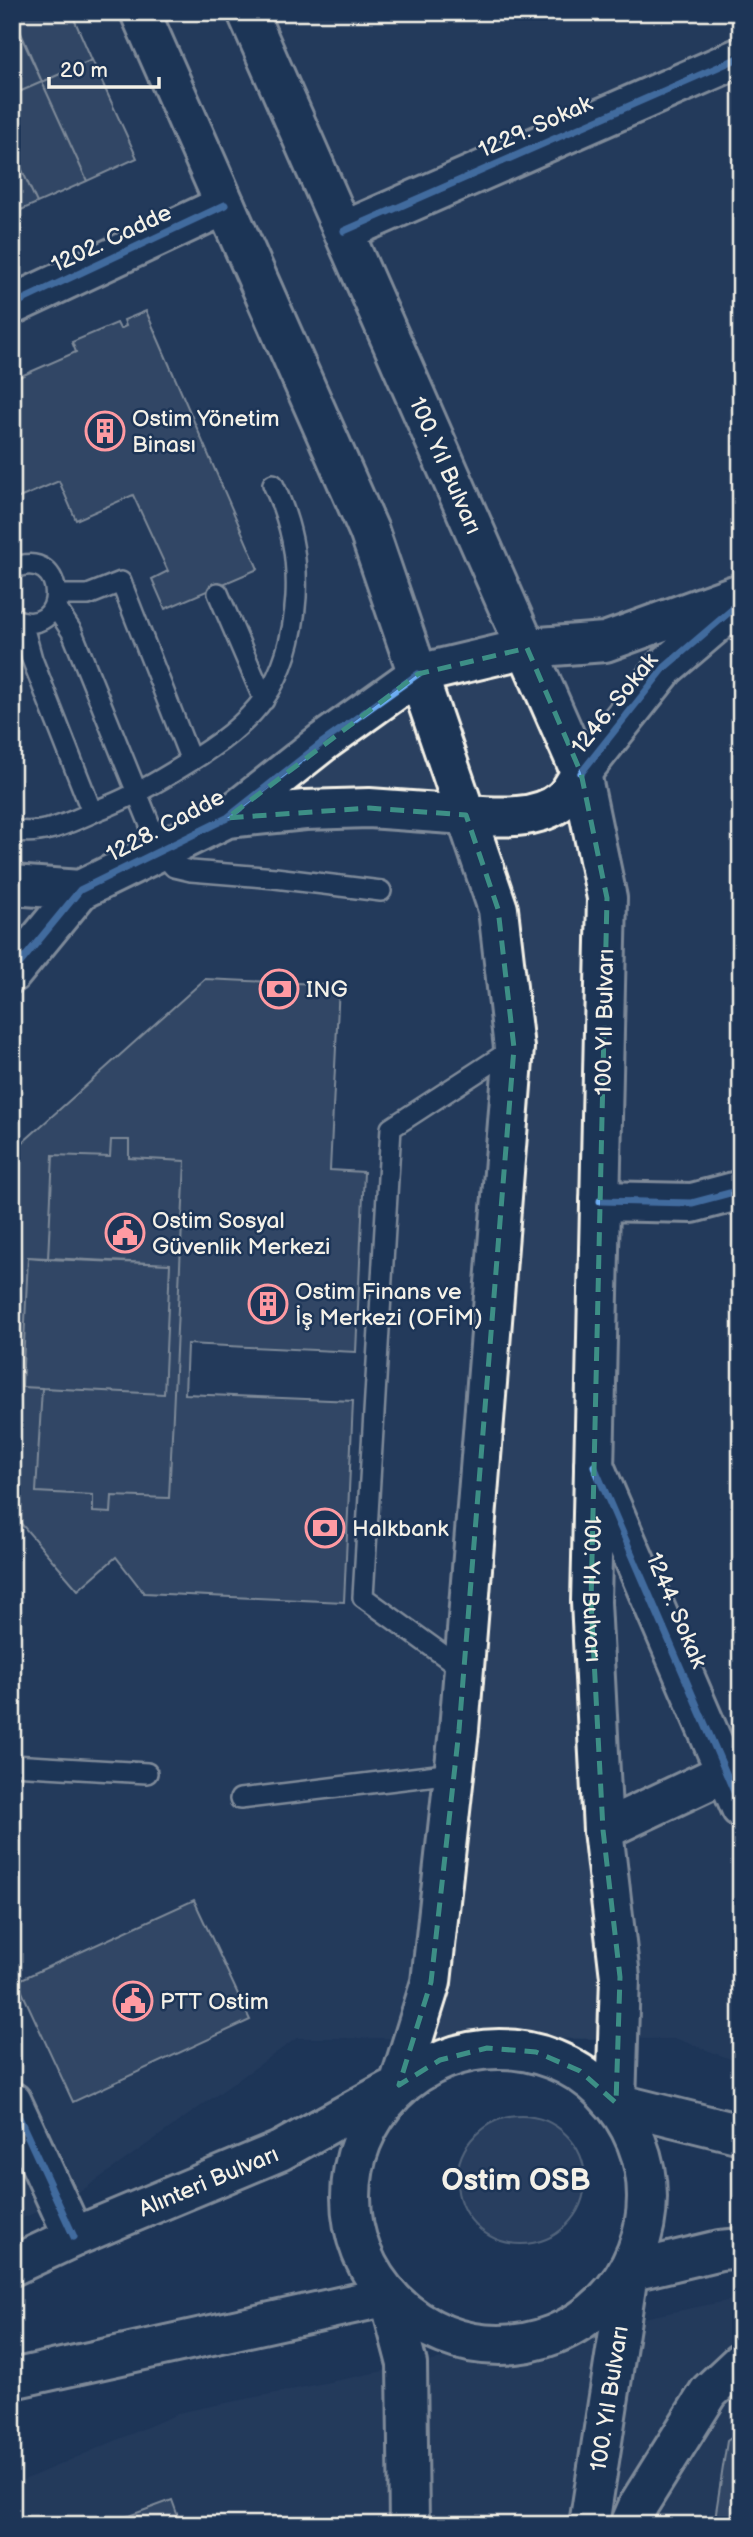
<svg xmlns="http://www.w3.org/2000/svg" width="753" height="2537" viewBox="0 0 753 2537" font-family="'Balsamiq Sans',sans-serif">
<style>
.built{fill:#2a4060}
.green{fill:#354a67;stroke:#949ea8;stroke-width:2}
.building{fill:#485b74;stroke:#f4f1e8;stroke-width:2;fill-rule:evenodd}
.lines{fill:none;stroke-linecap:round;stroke-linejoin:round}
.service-casing{stroke:#f4f1e8;stroke-width:24}
.minor-casing{stroke:#f4f1e8;stroke-width:44}
.secondary-casing{stroke:#f4f1e8;stroke-width:44}
.primary-casing{stroke:#f4f1e8;stroke-width:44}
.service{stroke:#1d3557;stroke-width:19}
.minor{stroke:#1d3557;stroke-width:38}
.secondary{stroke:#1d3557;stroke-width:38}
.primary{stroke:#1d3557;stroke-width:38}
.cycleway-casing{stroke:#1d3557;stroke-width:11}
.cycleway{stroke:#6dadf4;stroke-width:7}
.marked{fill:none;stroke:#3d8f86;stroke-width:5;stroke-dasharray:14 9;stroke-linejoin:round}
.labels{text-anchor:middle;stroke-width:5;stroke-linejoin:round;paint-order:stroke}
.street-label{font-size:23px;fill:#f4f1e8;stroke:#1d3557}
.poi-label{font-size:23px;fill:#f4f1e8;stroke:#1d3557;text-anchor:start}
.district-label{font-size:30px;font-weight:bold;fill:#f4f1e8;stroke:#1d3557}
</style>
<rect width="100%" height="100%" fill="#1d3557"/>
<filter id="ink" filterUnits="userSpaceOnUse"><feTurbulence type="fractalNoise" baseFrequency=".0143" numOctaves="2"/><feDisplacementMap in="SourceGraphic" scale="14" xChannelSelector="R" yChannelSelector="G"/><feConvolveMatrix kernelMatrix="1 2 1 2 8 2 1 2 1" color-interpolation-filters="sRGB"/></filter>
<g filter="url(#ink)">
<path class="built" d="M12 12H741V2063L677 2039 297 2038 77 2194 12 2223Z
M741 2298V2525H12V2485L182 2412Z"/>
<path class="green" d="M457 2180a64 64 0 1 1 128 0a64 64 0 1 1-128 0Z"/>
<path class="building" d="M12 12H71L92 60 42 82Z
M12 16 42 82 12 95Z
M92 60 137 158 87 181 42 82Z
M42 82 87 181 37 203 12 148V95Z
M12 148 37 203 12 214Z
M146 311 258 569 165 609 152 579 168 571 133 495 76 520 59 481 12 501V380L76 352 72 342 117 323 120 329 126 326 124 320Z
M205 979 339 985 330 1170 364 1172 356 1352 187 1344 185 1394 353 1401 344 1602 144 1593 116 1557 78 1590 12 1513V1152ZM111 1140H129V1158L185 1161 169 1498 112 1496 111 1513 93 1512V1495L36 1492 42 1388 22 1387 28 1257 48 1259 53 1155 110 1157Z
M111 1140H129V1158L185 1161 169 1498 112 1496 111 1513 93 1512V1495L36 1492 42 1388 164 1394 170 1264 48 1259 53 1155 110 1157Z
M28 1257 170 1264 164 1394 22 1387Z
M194 1900 250 2020 73 2102 17 1981Z
M741 2431V2525H714L727 2441Z
M172 2500 181 2525H104Z"/>
<g class="lines">
<defs>
<path id="service" d="M12 569C69 543 71 644 12 618
M218 593 264 700
M57 595H88L121 582 191 761
M55 606 72 632 161 852 174 867 191 871 275 878 381 891
M22 622 32 659 92 812
M12 830C46 838 77 818 108 806 135 795 159 781 183 766 255 722 290 686 296 597 298 556 291 522 273 484
M464 1670 363 1597 391 1128 514 1048
M12 1765 147 1773
M240 1799 453 1773"/>
<path id="minor" d="M344 231 741 57
M12 305 225 205
M527 648 605 642 735 595
M581 773 665 667 741 602
M227 818 305 810 369 808 466 815
M12 885 80 890
M12 973 80 890 227 818 323 742 418 674
M600 1201 692 1203 741 1190
M594 1466 741 1808
M603 1830 741 1765
M12 2102 74 2237"/>
<g id="secondary">
<path d="M140 12 369 531 498 909 514 1048 459 1730 431 1982 399 2085"/>
<path id="s1" d="M247 12 581 773 607 898 591 1602 603 1830 620 1977 616 2103 741 2134"/>
<path d="M418 674 527 648"/>
<path d="M466 815C495 817 538 821 562 800 570 794 575 782 581 773"/>
<path d="M628 2272 720 2250 741 2248"/>
</g>
<g id="primary">
<circle cx="499" cy="2197" r="148"/>
<path id="s2" d="M12 2266 74 2237 280 2151 388 2091"/>
<path d="M389 2296 407 2364 409 2525"/>
<path d="M12 2379 389 2296"/>
<path id="s3" d="M589 2525 628 2274"/>
<path d="M630 2525 639 2504 709 2392 741 2362"/>
</g>
</defs>
<use href="#service" class="service-casing"/>
<use href="#minor" class="minor-casing"/>
<use href="#secondary" class="secondary-casing"/>
<use href="#primary" class="primary-casing"/>
<use href="#service" class="service"/>
<use href="#minor" class="minor"/>
<use href="#secondary" class="secondary"/>
<use href="#primary" class="primary"/>
<defs>
<path id="cycleway" d="M344 231 741 57
M12 305 225 205
M581 773 665 667 741 602
M12 973 80 890 227 818 323 742 418 674
M600 1201 692 1203 741 1190
M594 1466 741 1808
M12 2102 74 2237"/>
</defs>
<use href="#cycleway" class="cycleway-casing"/>
<use href="#cycleway" class="cycleway"/>
</g>
</g>
<path d="M0 0H753V2537H0ZM527 648 581 773 607 898 591 1602 603 1830 620 1977 616 2103 580 2071 536 2052 487 2048 440 2060 399 2085 431 1982 459 1730 514 1048 498 909 466 815 369 808 227 818 418 674Z" fill="#1d3557" fill-opacity=".55" fill-rule="evenodd"/>
<path class="marked" d="M527 648 581 773 607 898 591 1602 603 1830 620 1977 616 2103 580 2071 536 2052 487 2048 440 2060 399 2085 431 1982 459 1730 514 1048 498 909 466 815 369 808 227 818 418 674Z"/>
<defs>
<symbol id="building-ring" viewBox="-11 -11 22 22"><circle r="9.5" fill="#1d3557" stroke="#ff9aa2" stroke-width="1.5"/><path d="M-4-6H4V6H1V3H-1V6H-4ZM-2.5-4.3h1.7v1.8h-1.7ZM.8-4.3h1.7v1.8H.8ZM-2.5-1h1.7V.8h-1.7ZM.8-1h1.7V.8H.8Z" fill="#ff9aa2"/></symbol>
<symbol id="bank-ring" viewBox="-11 -11 22 22"><circle r="9.5" fill="#1d3557" stroke="#ff9aa2" stroke-width="1.5"/><path d="M-6-4H6V4H-6ZM0-2.3a2.3 2.3 0 1 0 0 4.6a2.3 2.3 0 1 0 0-4.6Z" fill="#ff9aa2"/></symbol>
<symbol id="civic-ring" viewBox="-11 -11 22 22"><circle r="9.5" fill="#1d3557" stroke="#ff9aa2" stroke-width="1.5"/><path d="M-.6-6.5H3V-4.5H.6V-3L4-1V1h2V6H-6V1h2V-1L-.6-3ZM-1.2 2.5V6h2.4V2.5Z" fill="#ff9aa2"/></symbol>
</defs>
<g fill-rule="evenodd">
<use href="#building-ring" x="83" y="409" width="44" height="44"/>
<use href="#bank-ring" x="257" y="967" width="44" height="44"/>
<use href="#civic-ring" x="103" y="1211" width="44" height="44"/>
<use href="#building-ring" x="246" y="1282" width="44" height="44"/>
<use href="#bank-ring" x="303" y="1506" width="44" height="44"/>
<use href="#civic-ring" x="111" y="1979" width="44" height="44"/>
</g>
<g class="labels">
<g class="street-label">
<text transform="translate(535 126) rotate(-24)" y="8">1229. Sokak</text>
<text transform="translate(111 238) rotate(-25)" y="8">1202. Cadde</text>
<text dy="8" stroke="none"><textPath href="#s1" startOffset="495">100. Yıl Bulvarı</textPath></text>
<text transform="translate(614 703) rotate(-51)" y="8">1246. Sokak</text>
<text transform="translate(165 825) rotate(-28)" y="8">1228. Cadde</text>
<text transform="translate(604 1022) rotate(-89)" y="8">100. Yıl Bulvarı</text>
<text dy="8" stroke="none"><textPath href="#s1" startOffset="1650">100. Yıl Bulvarı</textPath></text>
<text transform="translate(677 1610) rotate(67)" y="8">1244. Sokak</text>
<text dy="8" stroke="none"><textPath href="#s2" startOffset="214">Alınteri Bulvarı</textPath></text>
<text dy="8" stroke="none"><textPath href="#s3" startOffset="128">100. Yıl Bulvarı</textPath></text>
</g>
<g class="poi-label">
<text x="132" y="426">Ostim Yönetim<tspan x="132" dy="26">Binası</tspan></text>
<text x="306" y="997">ING</text>
<text x="152" y="1228">Ostim Sosyal<tspan x="152" dy="26">Güvenlik Merkezi</tspan></text>
<text x="295" y="1299">Ostim Finans ve<tspan x="295" dy="26">İş Merkezi (OFİM)</tspan></text>
<text x="352" y="1536">Halkbank</text>
<text x="160" y="2009">PTT Ostim</text>
</g>
<g class="district-label">
<text x="516" y="2190">Ostim OSB</text>
</g>
</g>
<rect width="753" height="2537" fill="none" stroke="#1d3557" stroke-width="42"/>
<rect x="21" y="21" width="711" height="2495" fill="none" stroke="#f4f1e8" stroke-width="2.5" filter="url(#ink)"/>
<path d="M49 77v10h110v-10" fill="none" stroke="#f4f1e8" stroke-width="3.5"/>
<text x="60" y="77" font-size="21" fill="#f4f1e8" stroke="#1d3557" stroke-width="5" paint-order="stroke">20 m</text>
</svg>
